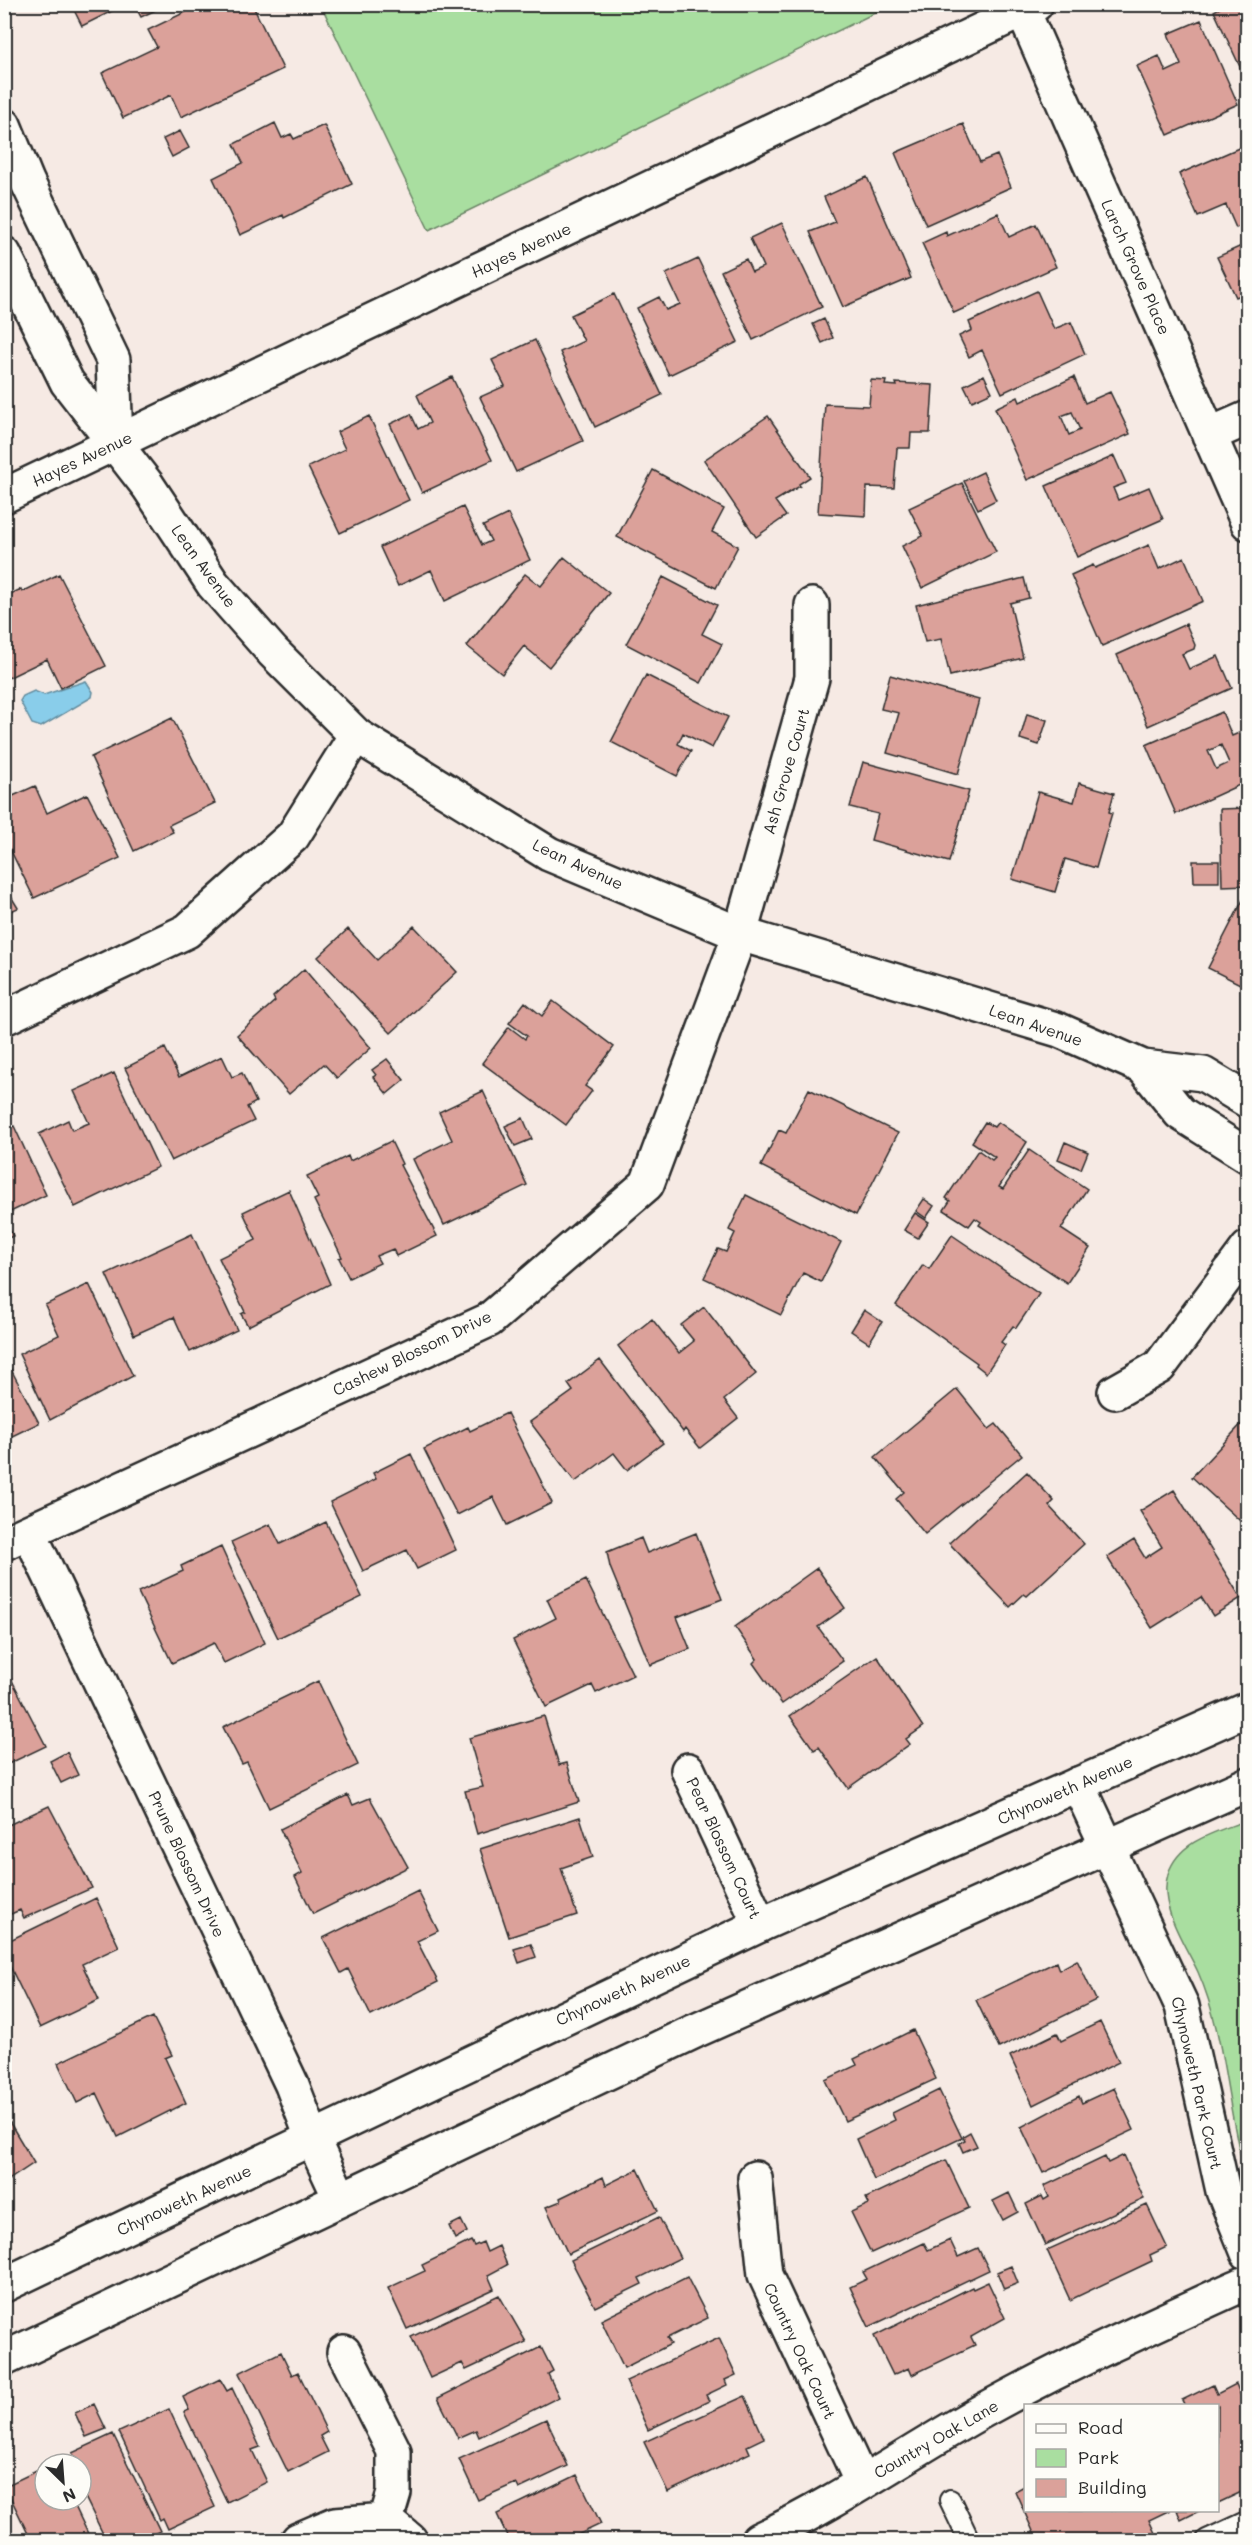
<svg xmlns="http://www.w3.org/2000/svg" width="1252" height="2545" viewBox="0 0 1252 2545" font-family="Mali,sans-serif">
<style>
.green{fill:#a9dea0;stroke:#6a8466;stroke-width:1.5}
.water{fill:#89cdea;stroke:#638c9e;stroke-width:1.5}
.building{fill:#dba19a;stroke:#2b2b2b;stroke-width:1.5;fill-rule:evenodd}
.lines{fill:none;stroke-linecap:round;stroke-linejoin:round}
.service-casing{stroke:#2b2b2b;stroke-width:24}
.minor-casing{stroke:#2b2b2b;stroke-width:38}
.tertiary-casing{stroke:#2b2b2b;stroke-width:38}
.service{stroke:#fdfcf7;stroke-width:20}
.minor{stroke:#fdfcf7;stroke-width:33}
.tertiary{stroke:#fdfcf7;stroke-width:33}
.labels{text-anchor:middle;stroke-width:4.5;stroke-linejoin:round;paint-order:stroke}
.street-label{font-size:16px;fill:#2b2b2b;stroke:#fdfcf7}
</style>
<rect width="100%" height="100%" fill="#f6eae4"/>
<filter id="ink" filterUnits="userSpaceOnUse"><feTurbulence type="fractalNoise" baseFrequency=".0167" numOctaves="2"/><feDisplacementMap in="SourceGraphic" scale="12" xChannelSelector="R" yChannelSelector="G"/><feConvolveMatrix kernelMatrix="1 2 1 2 8 2 1 2 1" color-interpolation-filters="sRGB"/></filter>
<g filter="url(#ink)">
<path class="green" d="M321 5H891L429 230Z
M1247 1820H1248L1247 2180C1226 2112 1227 2038 1198 1972 1185 1944 1158 1907 1168 1874 1179 1840 1217 1832 1247 1820Z"/>
<path class="water" d="M86 681 93 692 92 697 41 727 32 724 20 701 23 696 34 691 44 695Z"/>
<path class="building" d="M71 4H126L82 26Z
M134 4H168L141 17Z
M202 4H252L283 69 181 117 171 95 123 118 102 73 157 47 148 30Z
M1227 4H1248V84L1214 11Z
M1201 20 1238 104 1168 135 1137 66 1159 56 1166 72 1181 65 1168 34Z
M275 123 282 138 291 134 294 139 324 125 352 184 284 218 283 215 240 235 213 178 243 163 234 144Z
M963 124 980 162 997 155 1011 187 926 225 895 153Z
M180 131 189 148 172 157 163 139Z
M1248 144V223L1236 228 1226 205 1198 217 1179 174Z
M867 177 911 278 843 307 810 232 835 222 824 197Z
M998 213 1009 237 1036 224 1056 267 954 313 922 243 946 232 947 236Z
M782 223 822 307 753 340 721 271 746 259 752 272 763 267 750 238Z
M1248 243V292L1236 297 1217 257Z
M698 259 738 342 669 375 637 308 659 297 666 310 680 304 666 274Z
M1037 291 1054 329 1071 322 1085 354 1002 393 982 350 969 357 959 336 972 330 969 322Z
M614 294 662 395 595 427 560 352 584 341 571 315Z
M824 319 833 338 822 343 813 324Z
M535 340 583 441 516 472 480 397 505 386 492 360Z
M984 375 992 392 972 401 964 385Z
M452 377 492 460 422 493 390 424 411 414 418 429 430 423 417 395Z
M1074 377 1085 403 1110 392 1130 434 1027 480 995 408 1018 397 1020 402ZM1072 412 1080 430 1069 435 1061 416Z
M871 380 886 381 885 385 897 386 896 383 933 385 930 433H911L910 448H897L894 488 867 487 866 516 818 513 825 404 869 406Z
M369 416 409 500 340 533 308 467 345 449 337 432Z
M768 416 810 477 799 484 800 486 775 501 786 516 756 537 704 460Z
M1114 456 1126 483 1113 488 1118 500 1149 487 1163 519 1077 557 1046 486Z
M653 470 724 509 712 532 738 546 716 588 617 537Z
M983 472 996 500 978 509 964 481Z
M962 483 996 552 922 588 902 546 923 536 909 508Z
M463 507 482 545 491 541 483 526 508 514 530 560 445 601 431 570 398 586 380 547Z
M1149 545 1159 569 1184 557 1203 601 1102 646 1071 575 1093 565 1095 568Z
M564 557 609 593 549 667 524 646 502 674 467 646 525 574 541 586Z
M59 574 106 666 61 688 47 659 8 678 4 672V597L21 589 22 592Z
M663 577 717 605 702 634 722 644 701 683 626 644Z
M1024 578 1029 598 1010 603 1023 658 950 676 941 639 925 642 916 605Z
M1186 624 1195 645 1194 649 1182 654 1189 669 1218 656 1232 688 1148 726 1117 655Z
M646 675 728 717 712 748 683 733 678 744 691 751 677 776 611 742Z
M890 675 979 700 958 774 887 753 899 713 881 709Z
M1222 712 1232 736 1248 729V781L1176 814 1146 745ZM1221 745 1229 763 1216 769 1208 751Z
M1027 714 1047 720 1039 745 1020 739Z
M172 718 215 803 169 825 173 832 134 851 91 757Z
M863 762 969 791 949 862 871 840 878 814 850 807Z
M1079 783 1114 793 1109 812 1112 813 1096 868 1065 859 1055 892 1012 879 1038 792 1074 802Z
M35 786 47 813 87 794 120 858 34 898 4 837V800Z
M1248 808V885L1222 886 1220 809Z
M1193 861H1219V882H1194Z
M4 885 18 908 4 914Z
M1243 900 1248 902V988L1208 968Z
M414 926 457 972 391 1033 318 957 348 929 377 960Z
M304 969 371 1048 337 1078 324 1064 289 1094 237 1035 275 1001 273 997Z
M553 1001 614 1047 585 1086 592 1091 566 1125 482 1063 509 1027 525 1039 527 1036 509 1023 525 1002 542 1016Z
M165 1048 179 1077 222 1056 232 1077 242 1073 256 1102 247 1107 254 1121 171 1161 125 1068Z
M387 1059 404 1080 387 1094 373 1077 376 1075 372 1070Z
M114 1073 158 1167 75 1207 39 1134 68 1120 72 1130 89 1123 74 1091Z
M809 1089 898 1133 856 1215 761 1166 779 1130 786 1133Z
M483 1091 527 1185 444 1225 413 1159 452 1140 439 1112Z
M523 1118 532 1139 515 1146 505 1126Z
M985 1122 994 1127 998 1122 1027 1142 999 1187 1003 1189 1029 1150 1087 1189 1061 1229 1090 1248 1067 1283 979 1225 981 1222 975 1218 969 1226 944 1210 950 1201 946 1198 978 1150 992 1160 995 1157 972 1142Z
M14 1126 46 1195 4 1215V1130Z
M391 1141 402 1164 400 1165 437 1236 396 1256 393 1249 376 1256 380 1263 349 1278 339 1258 342 1257 314 1200 318 1198 307 1176 348 1156 350 1161Z
M1065 1142 1088 1152 1081 1169 1058 1159Z
M289 1190 330 1284 248 1326 241 1314 245 1312 219 1258 256 1240 243 1212Z
M746 1195 841 1242 821 1282 803 1273 781 1315 704 1278 718 1249 726 1252 735 1233 729 1230Z
M924 1199 934 1206 926 1218 916 1211Z
M915 1213 929 1222 918 1238 904 1230Z
M4 1218 13 1236 4 1240Z
M192 1234 237 1330 190 1352 174 1317 134 1335 106 1274Z
M952 1235 1039 1294 1016 1328 1013 1326 1001 1342 1005 1345 986 1373 976 1365 977 1363 896 1305 923 1265 929 1269Z
M89 1284 133 1376 50 1420 19 1354 59 1335 45 1305Z
M704 1307 756 1374 724 1400 738 1418 700 1448 685 1429 683 1432 618 1346 652 1319 679 1353 694 1341 681 1325Z
M864 1310 882 1322 869 1343 851 1331Z
M4 1356 39 1423 4 1440Z
M600 1360 663 1443 627 1470 614 1453 575 1482 530 1422 573 1391 568 1384Z
M957 1389 989 1429 996 1424 1022 1455 925 1534 896 1499 904 1492 875 1457Z
M507 1413 552 1503 507 1525 493 1497 457 1515 424 1449 468 1427 470 1431Z
M1248 1417V1528L1192 1477Z
M411 1454 456 1550 417 1569 407 1550 363 1571 330 1502 376 1479 373 1473Z
M1027 1472 1054 1501 1049 1506 1084 1544 1027 1596 1024 1594 1010 1607 949 1543Z
M1174 1490 1241 1598 1213 1616 1201 1597 1152 1628 1107 1557 1134 1540 1145 1558 1162 1547 1140 1511Z
M326 1522 362 1597 278 1638 231 1542 270 1524 280 1544Z
M696 1533 722 1599 677 1617 690 1649 650 1665 610 1567 607 1552 641 1538 647 1553Z
M221 1547 265 1643 224 1663 214 1643 172 1663 138 1592 183 1571 181 1566Z
M817 1568 845 1608 818 1627 843 1661 782 1704 753 1663 757 1659 735 1627Z
M586 1580 633 1675 596 1693 592 1685 546 1707 513 1640 556 1618 547 1599Z
M877 1656 923 1727 906 1739 910 1744 848 1788 819 1747 814 1750 790 1716Z
M4 1665 46 1746 4 1766Z
M318 1681 358 1765 269 1808 247 1762 242 1764 223 1727Z
M544 1716 559 1765 567 1763 579 1802 477 1834 465 1791 483 1787 469 1738Z
M67 1752 78 1775 61 1783 50 1761Z
M348 1795 353 1805 370 1798 408 1867 313 1914 295 1877 302 1873 280 1829Z
M49 1806 92 1888 24 1918 20 1910 4 1917V1893L10 1890 4 1879V1827Z
M580 1817 593 1857 561 1868 577 1915 509 1937 480 1849Z
M418 1891 438 1931 417 1941 438 1982 371 2016 348 1969 341 1973 323 1938Z
M96 1898 119 1947 82 1964 99 2000 40 2028 4 1954V1943Z
M531 1944 536 1957 519 1963 514 1949Z
M1077 1960 1096 2000 999 2048 976 2000 1056 1962 1059 1970Z
M153 2017 172 2055 165 2058 186 2103 118 2137 97 2093 77 2103 58 2063Z
M1100 2022 1119 2062 1033 2105 1010 2056 1057 2033 1061 2041Z
M913 2030 936 2079 845 2121 825 2080 857 2065 854 2059Z
M1114 2088 1134 2130 1043 2173 1021 2127 1079 2096 1082 2103Z
M939 2090 962 2138 874 2180 856 2139 895 2120 892 2113Z
M4 2113 34 2163 4 2183Z
M970 2132 977 2146 963 2152 959 2143 965 2140 963 2136Z
M1124 2155 1144 2199 1045 2245 1026 2204 1042 2196 1044 2200 1049 2197 1044 2186 1105 2157 1108 2163Z
M946 2160 969 2208 871 2253 851 2212 869 2204 866 2198Z
M638 2169 658 2211 568 2254 546 2207 561 2201 560 2198 603 2177 606 2185Z
M1009 2193 1018 2212 1003 2220 993 2201Z
M1147 2205 1167 2247 1150 2255 1152 2261 1070 2300 1047 2250Z
M659 2217 680 2258 639 2278 642 2284 595 2307 571 2260Z
M461 2220 467 2232 455 2239 449 2226Z
M950 2240 958 2257 978 2248 989 2270 869 2327 850 2287 867 2279 863 2272 924 2243 928 2250Z
M471 2241 474 2246 483 2242 487 2252 499 2246 507 2265 488 2275 494 2289 407 2329 388 2288 425 2271 422 2265Z
M1011 2266 1018 2283 1004 2289 997 2272Z
M687 2277 708 2318 667 2338 671 2344 624 2368 601 2320Z
M988 2282 1005 2318 971 2337 975 2345 912 2375 909 2368 893 2375 874 2336 972 2287 973 2289Z
M499 2295 526 2342 466 2370 462 2363 430 2378 411 2337Z
M719 2338 736 2375 725 2380 727 2385 706 2395 709 2401 648 2430 626 2381Z
M541 2347 553 2371 548 2374 559 2397 479 2437 476 2430 458 2438 438 2398Z
M281 2352 292 2375 298 2372 327 2432 320 2436 328 2452 288 2472 239 2373Z
M220 2379 227 2391 232 2388 260 2447 252 2450 267 2482 227 2502 184 2412 189 2410 183 2397Z
M1236 2384 1243 2401 1248 2400V2489L1218 2503V2406H1185L1182 2400 1213 2385 1217 2394Z
M745 2396 764 2438 747 2446 750 2453 668 2492 644 2442Z
M94 2404 106 2429 86 2437 75 2413Z
M169 2409 215 2507 168 2529 163 2518 160 2520 119 2432Z
M546 2419 568 2466 519 2489 516 2483 478 2500 459 2459Z
M113 2434 160 2531 141 2540H113L111 2535 105 2538 81 2489V2476L86 2473 72 2453Z
M45 2467V2500H72L91 2540H31L5 2486Z
M577 2475 601 2524 567 2540H509L497 2514Z
M1026 2485V2510H1170L1149 2520 1155 2533 1139 2540H1037L1015 2491Z
M1177 2510H1201L1181 2520Z"/>
<g class="lines">
<defs>
<path id="service" d="M950 2500 969 2540
M1207 2540 1248 2521"/>
<path id="minor" d="M1023 11 1248 523
M1209 435 1248 418
M4 496 1036 4
M4 1018 187 931 293 836 356 735
M1115 1392 1159 1367 1248 1248
M29 1532 292 2085 313 2140 340 2198
M4 1543 489 1320 647 1184 740 934 812 678V605
M688 1770 760 1925
M1078 1784 1182 2006 1223 2191 1248 2253
M755 2178 765 2275 862 2483
M344 2352 394 2451V2493L386 2520 410 2540
M298 2540 335 2524 386 2520
M758 2540C837 2503 909 2452 986 2409 1071 2362 1160 2322 1248 2282"/>
<path id="tertiary" d="M4 125 27 181 113 360 116 443
M4 254 67 382 148 486 213 584 273 652 356 735 549 854 740 934 1059 1030 1143 1067 1203 1074 1248 1101
M1143 1067 1180 1113 1248 1156
M4 2285 760 1925 1248 1709
M4 2359 695 2031 1248 1784"/>
</defs>
<use href="#service" class="service-casing"/>
<use href="#minor" class="minor-casing"/>
<use href="#tertiary" class="tertiary-casing"/>
<use href="#service" class="service"/>
<use href="#minor" class="minor"/>
<use href="#tertiary" class="tertiary"/>
</g>
</g>
<g class="labels">
<g class="street-label">
<text transform="translate(521 250) rotate(-25)" y="6">Hayes Avenue</text>
<text transform="translate(1136 267) rotate(66)" y="6">Larch Grove Place</text>
<text transform="translate(82 459) rotate(-25)" y="6">Hayes Avenue</text>
<text transform="translate(204 566) rotate(54)" y="6">Lean Avenue</text>
<text transform="translate(786 771) rotate(-74)" y="6">Ash Grove Court</text>
<text transform="translate(578 864) rotate(25)" y="6">Lean Avenue</text>
<text transform="translate(1036 1025) rotate(19)" y="6">Lean Avenue</text>
<text transform="translate(412 1353) rotate(-26)" y="6">Cashew Blossom Drive</text>
<text transform="translate(1065 1790) rotate(-24)" y="6">Chynoweth Avenue</text>
<text transform="translate(724 1848) rotate(65)" y="6">Pear Blossom Court</text>
<text transform="translate(187 1864) rotate(65)" y="6">Prune Blossom Drive</text>
<text transform="translate(623 1990) rotate(-25)" y="6">Chynoweth Avenue</text>
<text transform="translate(1197 2083) rotate(77)" y="6">Chynoweth Park Court</text>
<text transform="translate(184 2200) rotate(-25)" y="6">Chynoweth Avenue</text>
<text transform="translate(800 2351) rotate(65)" y="6">Country Oak Court</text>
<text transform="translate(936 2439) rotate(-30)" y="6">Country Oak Lane</text>
</g>
</g>
<rect width="1252" height="2545" fill="none" stroke="#fdfcf7" stroke-width="24"/>
<rect x="12" y="12" width="1228" height="2521" fill="none" stroke="#2b2b2b" stroke-width="2" filter="url(#ink)"/>
<rect x="1024" y="2404" width="195" height="108" fill="#fdfcf7" stroke="#a9a8a5" stroke-width="1.5"/>
<rect x="1036" y="2424" width="30" height="9" fill="#fdfcf7" stroke="#a9a8a5" stroke-width="1.5"/>
<text x="1078" y="2434" font-size="18" fill="#2b2b2b">Road</text>
<rect x="1036" y="2449" width="30" height="18" fill="#a9dea0" stroke="#a9a8a5" stroke-width="1.5"/>
<text x="1078" y="2464" font-size="18" fill="#2b2b2b">Park</text>
<rect x="1036" y="2479" width="30" height="18" fill="#dba19a" stroke="#a9a8a5" stroke-width="1.5"/>
<text x="1078" y="2494" font-size="18" fill="#2b2b2b">Building</text>
<g transform="translate(63 2482) rotate(155)"><circle r="28" fill="#fdfcf7" stroke="#a9a8a5" stroke-width="1.5"/>
<path d="M0-4.5L10 22L0 15L-10 22Z" fill="#2b2b2b"/>
<text y="-9" font-size="16" font-weight="bold" text-anchor="middle" fill="#2b2b2b">N</text>
</g>
</svg>
